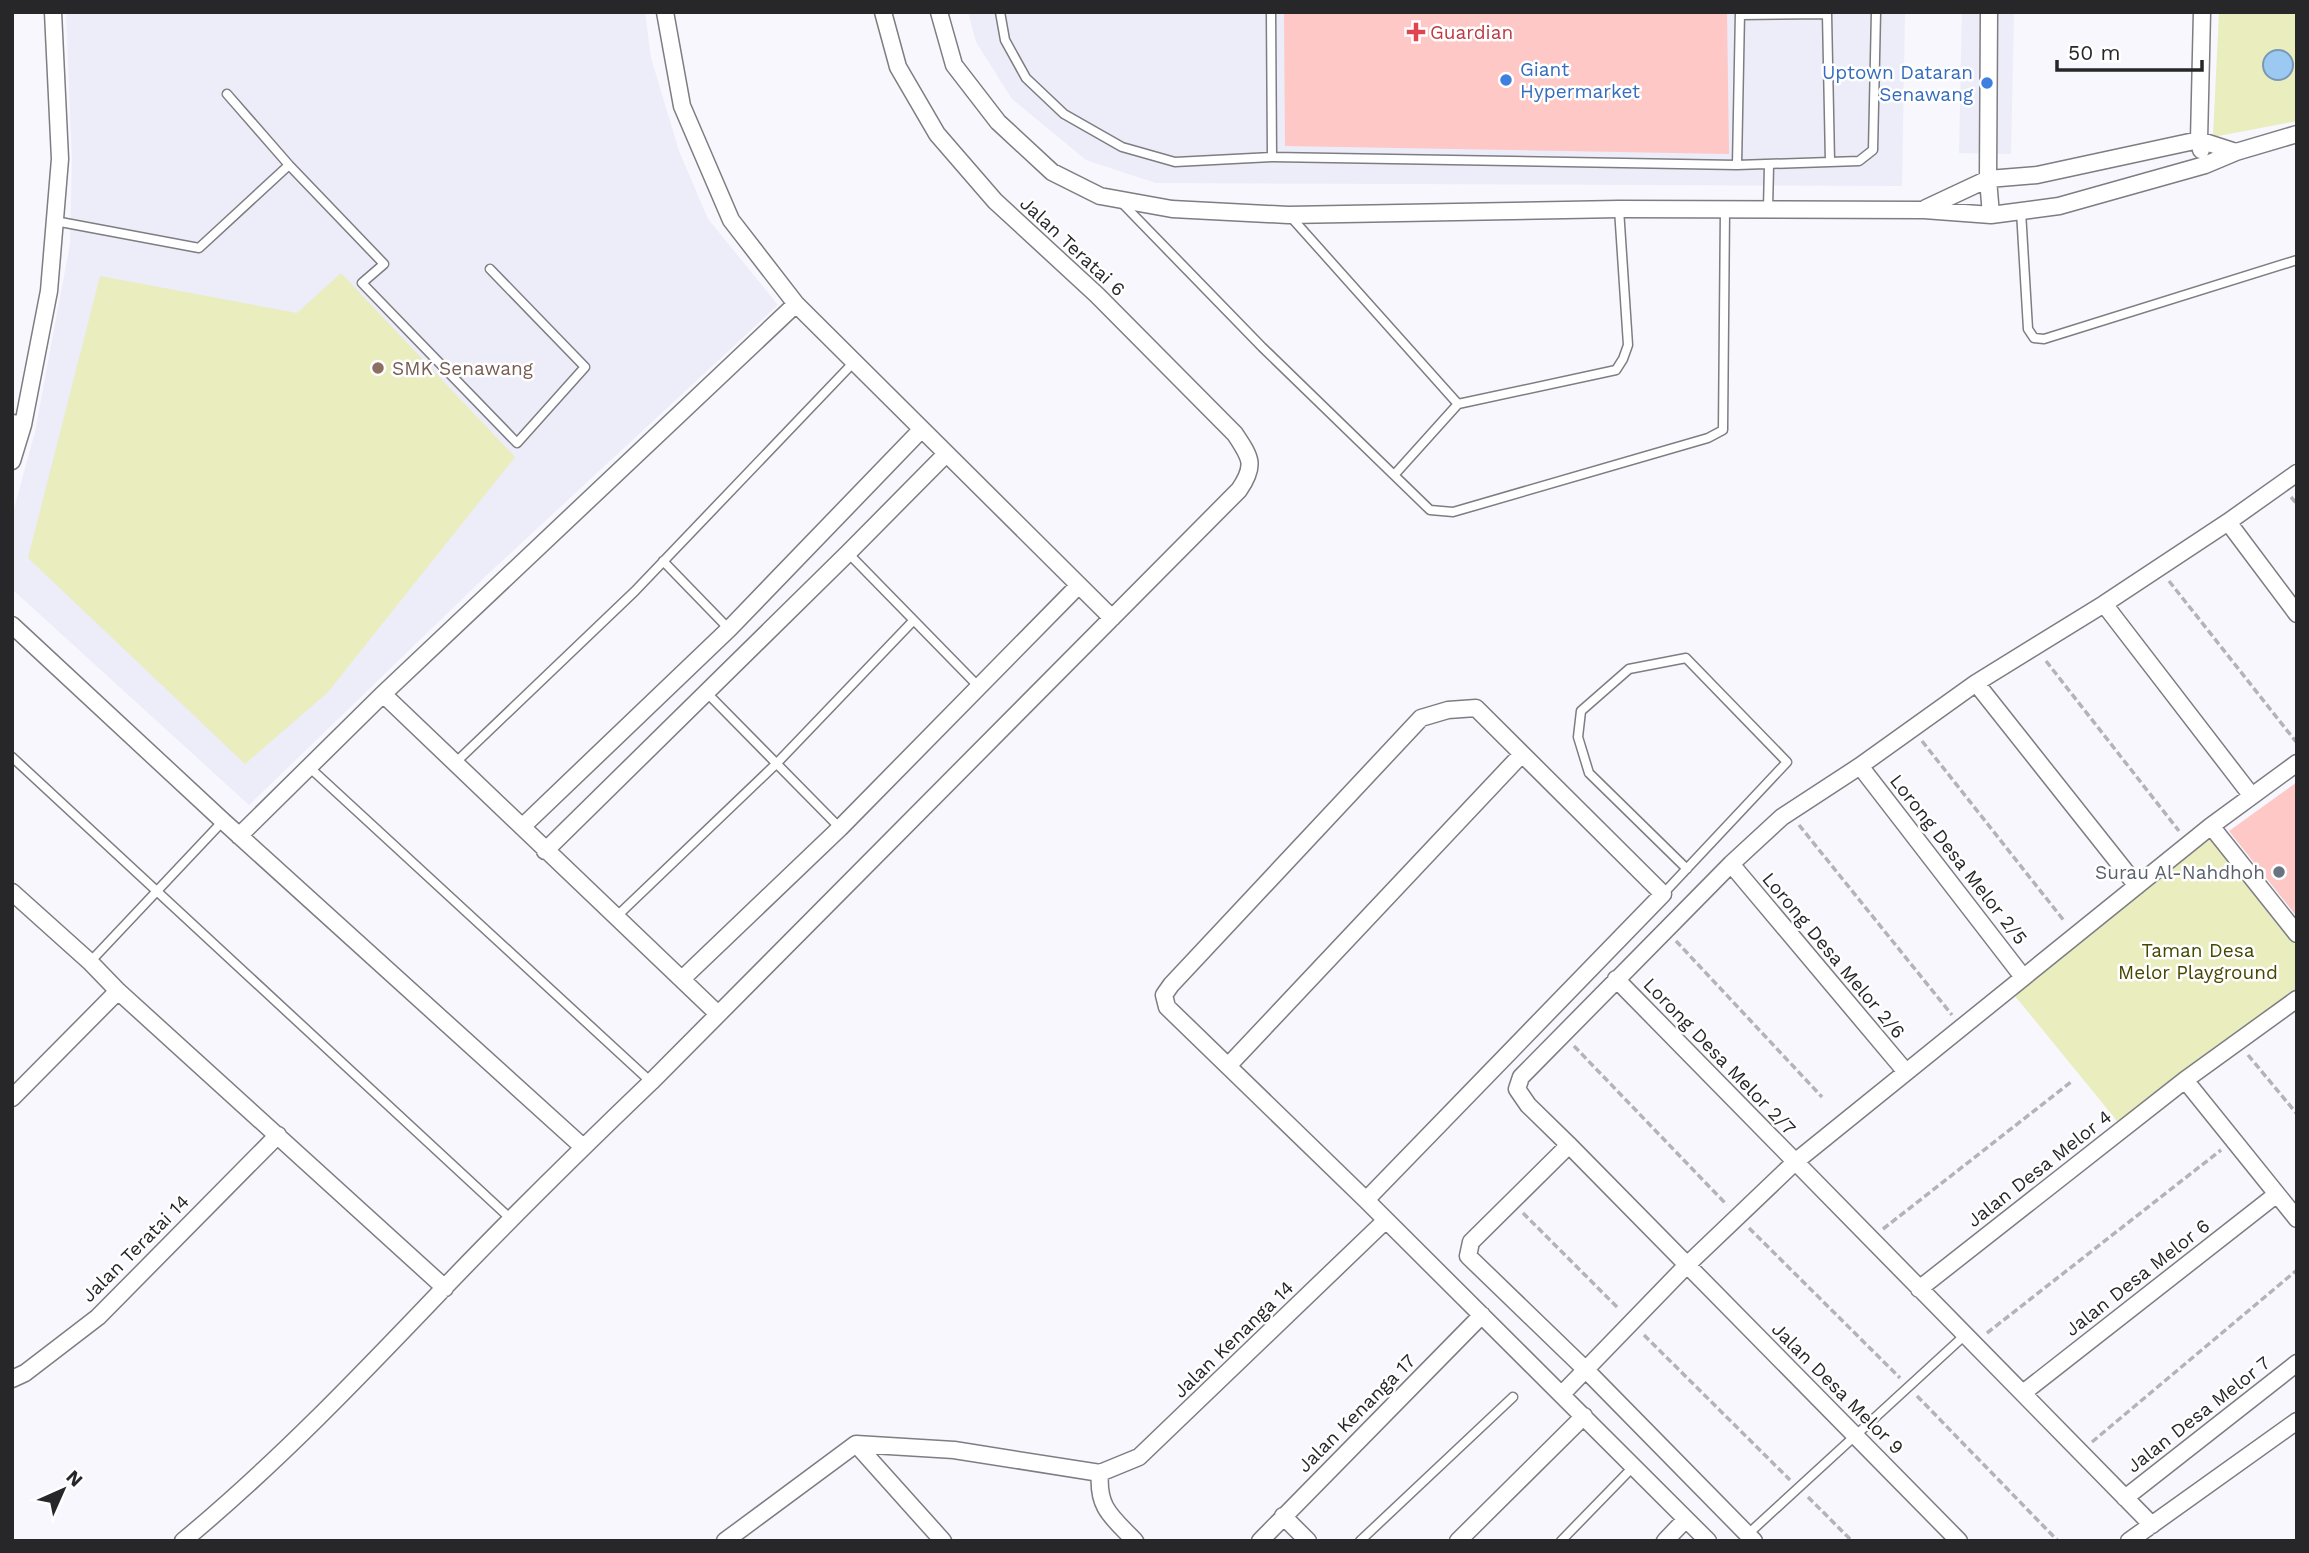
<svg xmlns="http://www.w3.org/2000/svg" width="2309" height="1553" viewBox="0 0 2309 1553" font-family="'Work Sans',sans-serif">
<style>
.built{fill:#edecf9}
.green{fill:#eaedbe}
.water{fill:#9bc9f1;stroke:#7898b5;stroke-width:2}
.building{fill:#fdc8c6}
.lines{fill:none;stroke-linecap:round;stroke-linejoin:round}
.service-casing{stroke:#7d7d82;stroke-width:11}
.minor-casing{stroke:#7d7d82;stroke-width:19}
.path{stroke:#b3b3b8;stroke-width:3.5;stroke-dasharray:7 3.5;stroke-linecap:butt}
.service{stroke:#fff;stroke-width:8}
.minor{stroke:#fff;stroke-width:16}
.health-dot{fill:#e0444e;stroke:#fff;stroke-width:2.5}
.shop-dot{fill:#3f7fe0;stroke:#fff;stroke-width:2.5}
.education-dot{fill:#8d6e63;stroke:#fff;stroke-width:2.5}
.worship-dot{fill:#6b7280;stroke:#fff;stroke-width:2.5}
.labels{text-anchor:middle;stroke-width:5;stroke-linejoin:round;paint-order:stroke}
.health-label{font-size:19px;fill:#be3a42;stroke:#fff;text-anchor:start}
.shop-label{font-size:19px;fill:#366cbe;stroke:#fff;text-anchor:start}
.street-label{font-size:19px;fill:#272729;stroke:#fff}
.education-label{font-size:19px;fill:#785e54;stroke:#fff;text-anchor:start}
.worship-label{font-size:19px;fill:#5b616d;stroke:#fff;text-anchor:end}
.park-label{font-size:19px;fill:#464701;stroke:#fff}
</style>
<rect width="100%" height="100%" fill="#f7f7fd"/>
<path class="built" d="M66 12H645L651 58 679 151 708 219 778 305 488 574 249 805 12 589V516L35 432 70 244 72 160Z
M968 12H1905L1902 186 1156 183 1086 160 1012 99 976 42Z
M1962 12H2014L2011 154 1959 153Z"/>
<path class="green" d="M2219 12H2297V121L2213 137Z
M341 273 515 457 328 692 245 764 28 558 100 276 297 313Z
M2211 833 2297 939V1000L2122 1127 2015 996Z"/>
<path class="water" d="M2263 65a15 15 0 1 1 30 0a15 15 0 1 1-30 0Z"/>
<path class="building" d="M1284 12H1719L1727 14 1729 154 1285 146Z
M2297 782V917L2229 831Z"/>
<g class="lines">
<defs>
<path id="service" d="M1000 12 1005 40 1026 78 1064 114 1122 147 1175 162 1272 157 1737 165 1859 161 1873 150 1876 12
M1271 12 1272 157
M1740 15 1827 14 1830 162
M227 94 289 165 384 264 362 283 517 443 585 367 490 269
M1737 165 1740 12
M1121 202 1262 347 1430 510 1453 512 1708 438 1723 430 1725 209
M1768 209 1769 165
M2021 211 2028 329 2034 338 2044 339 2297 260
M1290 216 1458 404
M55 221 199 248 289 165
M1395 474 1458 404 1616 370 1623 359 1628 345 1619 209
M848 553 979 687
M663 561 729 629
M706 692 840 828
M12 757 512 1220
M454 764 635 591 854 362
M309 767 651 1082
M1663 894 1787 762 1686 658 1629 669 1581 711 1578 737 1589 773 1687 869
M616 917 777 763 913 621
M90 962 223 821
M1748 1534 1965 1335
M1360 1541 1513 1397
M1561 1541 1633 1467"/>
<path id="minor" d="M665 12 682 106 731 220 796 304 1112 618
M939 12 954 65 998 122 1052 172 1100 196 1172 209 1288 215 1619 209 1924 210 1991 215 2059 206 2205 165 2236 152
M1989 12 1988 179 1991 215
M2201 150 2199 140 2202 12
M1926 208 1988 179 2037 175 2199 140 2236 152 2297 134
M23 425 49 291 60 159 53 12
M12 461 23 425 13 423
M2228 522 2297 614
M2104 604 2251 795
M12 625 223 821 583 1147
M1976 683 2137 886
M383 694 718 1014
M1860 766 2023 977
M2211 826 2297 934
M522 827 729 629 921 430
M239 836 383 694 796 304
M545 851 848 553 946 454
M1731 864 1906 1072
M12 892 90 962 118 991 445 1288
M682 979 840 828 1079 585
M1616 979 2152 1525
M1228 1066 1522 754
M2185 1080 2297 1219
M12 1098 118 991
M1569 1145 1471 1242 1468 1256 1586 1370 1754 1541
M1366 1200 1663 894 1476 708 1448 710 1421 718 1171 985 1164 995 1167 1007 1366 1200 1708 1541
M1919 1289 2185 1080 2297 999
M12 1379 25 1373 98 1317 278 1135
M2023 1393 2277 1194
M1562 1394 1687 1265 1795 1162 2211 826 2297 763
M856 1444 943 1541
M1100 1473C1097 1508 1112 1517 1135 1541
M2125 1498 2297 1363
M1283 1516 1308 1541
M183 1541C276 1464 360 1376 443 1289 511 1218 580 1150 651 1082L1239 490C1256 465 1251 458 1235 434L1097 295 995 201 937 134 898 67 883 12
M725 1541 856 1444 954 1450 1100 1473 1139 1457 1386 1220
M1260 1541 1482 1315
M1458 1541 1584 1416
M1665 1541 1686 1519
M1959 1541 1569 1145 1528 1105 1517 1089 1521 1077 1731 864 1782 817 1860 766 1976 683 2104 604 2228 522 2297 473
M2129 1541 2297 1421"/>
</defs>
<use href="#service" class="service-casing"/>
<use href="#minor" class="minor-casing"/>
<path class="path" d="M2291 497 2297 504
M2169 581 2297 743
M2046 661 2179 831
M1922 741 2065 922
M1799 825 1952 1015
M1676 941 1822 1097
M1574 1046 1727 1205
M2248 1055 2297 1114
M1523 1213 1619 1309
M1749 1228 1900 1378
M1883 1229 2071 1082
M1987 1333 2221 1150
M1644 1335 1790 1480
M1917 1396 2058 1541
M2092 1442 2297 1270
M1808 1497 1852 1541"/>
<use href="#service" class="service"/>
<use href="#minor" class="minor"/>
</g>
<path class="health-dot" d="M1412.5 21.5h7v7h7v7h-7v7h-7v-7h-7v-7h7z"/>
<g class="shop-dot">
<circle cx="1506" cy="80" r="7"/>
<circle cx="1987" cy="83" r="7"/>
</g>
<circle class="education-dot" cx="378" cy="368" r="7"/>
<circle class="worship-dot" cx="2279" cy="872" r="7"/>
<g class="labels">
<g class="health-label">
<text x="1430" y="39">Guardian</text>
</g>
<g class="shop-label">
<text x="1520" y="76">Giant<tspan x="1520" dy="22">Hypermarket</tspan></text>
<text x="1973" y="79" text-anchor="end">Uptown Dataran<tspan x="1973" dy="22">Senawang</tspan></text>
</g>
<g class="street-label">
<text transform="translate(1073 246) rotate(43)" y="7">Jalan Teratai 6</text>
<text transform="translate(1959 859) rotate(52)" y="7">Lorong Desa Melor 2/5</text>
<text transform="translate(1834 955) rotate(50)" y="7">Lorong Desa Melor 2/6</text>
<text transform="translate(1720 1056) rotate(46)" y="7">Lorong Desa Melor 2/7</text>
<text transform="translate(2039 1168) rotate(-38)" y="7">Jalan Desa Melor 4</text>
<text transform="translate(135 1248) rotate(-45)" y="7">Jalan Teratai 14</text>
<text transform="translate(2137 1277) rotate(-38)" y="7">Jalan Desa Melor 6</text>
<text transform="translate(1233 1339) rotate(-44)" y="7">Jalan Kenanga 14</text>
<text transform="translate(1838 1388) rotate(45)" y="7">Jalan Desa Melor 9</text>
<text transform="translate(1356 1413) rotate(-45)" y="7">Jalan Kenanga 17</text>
<text transform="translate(2198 1414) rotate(-38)" y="7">Jalan Desa Melor 7</text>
</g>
<g class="education-label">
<text x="392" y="375">SMK Senawang</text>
</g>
<g class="worship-label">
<text x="2265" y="879">Surau Al-Nahdhoh</text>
</g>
<g class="park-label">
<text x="2198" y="957">Taman Desa<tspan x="2198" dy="22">Melor Playground</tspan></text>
</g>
</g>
<rect width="2309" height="1553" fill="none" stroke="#272729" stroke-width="28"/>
<g transform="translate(63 1490) rotate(45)" stroke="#ffffff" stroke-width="5" paint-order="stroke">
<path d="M0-5L12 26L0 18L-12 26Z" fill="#272729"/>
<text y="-10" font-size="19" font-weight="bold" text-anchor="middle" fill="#272729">N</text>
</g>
<path d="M2057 60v10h145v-10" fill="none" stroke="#272729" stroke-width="3.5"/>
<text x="2068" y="60" font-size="21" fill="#272729" stroke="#ffffff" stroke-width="5" paint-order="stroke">50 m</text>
</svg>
